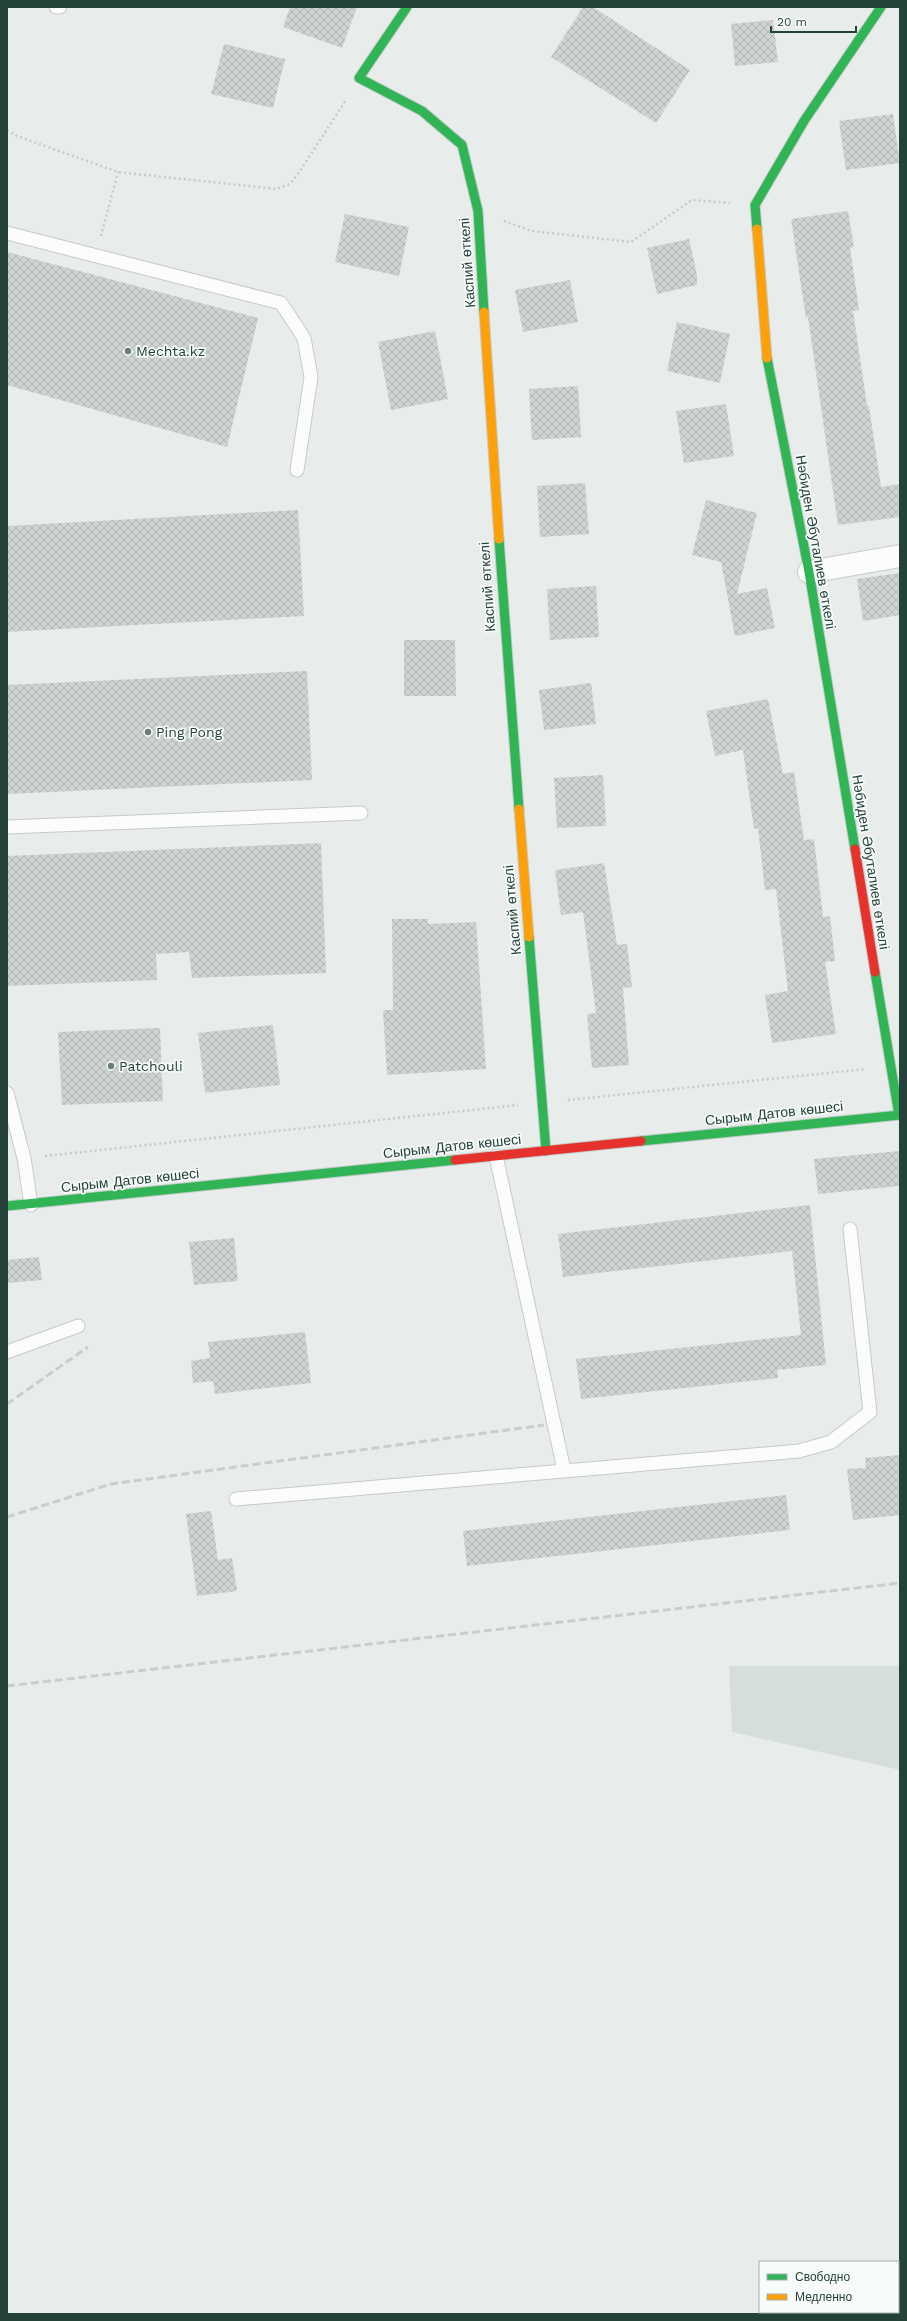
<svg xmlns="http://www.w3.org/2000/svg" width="907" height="2321" viewBox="0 0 907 2321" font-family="'Work Sans',sans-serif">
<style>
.built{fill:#d6dedb}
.building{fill:url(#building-cross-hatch)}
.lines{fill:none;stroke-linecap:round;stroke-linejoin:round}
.lane-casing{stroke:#c5cac8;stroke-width:15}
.street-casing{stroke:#c5cac8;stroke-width:24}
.fast-casing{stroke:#c3cbc8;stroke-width:11}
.slow-casing{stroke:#c3cbc8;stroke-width:11}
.jam-casing{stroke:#c3cbc8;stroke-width:11}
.path{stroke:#c3ccca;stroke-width:2.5;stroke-dasharray:2 3;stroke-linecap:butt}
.lane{stroke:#fcfcfc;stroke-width:13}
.street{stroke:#fcfcfc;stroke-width:22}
.fast{stroke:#30b455;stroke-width:9}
.slow{stroke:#ff9f0a;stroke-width:9}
.jam{stroke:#e5322d;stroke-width:9}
.rail{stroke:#c9cdcc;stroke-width:3;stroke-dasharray:8 4;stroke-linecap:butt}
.poi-dot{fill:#697e78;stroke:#f7fbf9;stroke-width:1.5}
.labels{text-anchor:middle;stroke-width:3.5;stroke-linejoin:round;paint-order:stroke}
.street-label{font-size:14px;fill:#24423a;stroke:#f7fbf9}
.poi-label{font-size:14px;fill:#24423a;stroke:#f7fbf9;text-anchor:start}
</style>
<defs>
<pattern id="building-cross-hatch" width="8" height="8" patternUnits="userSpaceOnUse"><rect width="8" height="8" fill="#cfd4d2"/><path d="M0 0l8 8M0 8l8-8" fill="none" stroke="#b2b7b5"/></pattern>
</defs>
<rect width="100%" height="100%" fill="#e8edeb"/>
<path class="built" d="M729 1666H900V1770L732 1732Z"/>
<path class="building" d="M290 7H357L342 48 283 27Z
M583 7H593L690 70 656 123 551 57Z
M773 20 778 62 735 66 731 24Z
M224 44 285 59 273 108 211 94Z
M893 114 900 163 846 170 839 121Z
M848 211 854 247 850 248 859 310 853 311 867 406H869L881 487 900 484V517L838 525 808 317 806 318 791 219Z
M345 214 409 227 399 276 335 262Z
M689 239 697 275V285L657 294 647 248Z
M7 252 258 318 227 447 7 385Z
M570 280 578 322 523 332 515 290Z
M677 322 730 334 720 383 667 371Z
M435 331 448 399 391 410 378 342Z
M578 386 581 437 532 440 529 389Z
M726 404 734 456 684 463 676 411Z
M585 483 589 534 540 537 537 486Z
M706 500 757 513 737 594 767 588 775 628 735 636 721 562 692 555Z
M298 510 304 616 7 632V526Z
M900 573V615L863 621 857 579Z
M596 586 599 637 550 640 547 589Z
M404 640H455L456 696H404Z
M307 671 312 780 7 794V685Z
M591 683 596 724 544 730 539 690Z
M768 699 783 774 794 772 804 840 814 839 823 917 830 916 835 961 825 962 836 1034 772 1043 765 995 788 991 776 889 765 890 758 828 754 829 743 750 715 756 706 711Z
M603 775 606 826 557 828 554 778Z
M321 843 326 973 192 978 189 952 156 954 157 980 7 986V856Z
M604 863 617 945 627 944 632 987 623 988 629 1065 592 1068 587 1014 596 1013 583 912 561 915 555 870Z
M392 919H428V924L476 922 486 1069 387 1075 383 1010H393Z
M273 1025 280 1085 205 1093 198 1033Z
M160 1028 163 1101 62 1105 58 1032Z
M900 1151V1186L818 1194 814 1159Z
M810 1205 826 1365 777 1370 778 1378 581 1399 576 1359 801 1335 792 1251 563 1277 558 1234Z
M234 1238 238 1281 194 1285 189 1242Z
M39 1257 42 1280 7 1283V1260Z
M305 1332 311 1383 215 1394 213 1381 193 1383 191 1361 210 1358 208 1342Z
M900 1455V1515L853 1520 847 1469 866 1468 865 1458Z
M786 1495 790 1530 467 1566 463 1531Z
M211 1511 218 1560 232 1558 237 1591 197 1596 186 1514Z"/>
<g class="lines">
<defs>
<path id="lane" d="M56 7H60
M7 233 281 303 304 338 311 377 297 470
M7 827 361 813
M7 1093 24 1158 31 1205
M496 1156 564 1470
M7 1352 78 1326
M236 1499 799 1451 831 1442 870 1412 850 1229"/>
<path id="street" d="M809 572 900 556"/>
<path id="fast" d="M407 7 359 78 422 111 462 145 478 211 484 312
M757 229 755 205 804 121 881 7
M767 358 809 572 855 849
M499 539 519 809
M529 937 546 1151
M875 972 899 1115
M641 1141 900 1115
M7 1206 455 1160"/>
<path id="slow" d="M757 229 767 358
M484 312 499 539
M519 809 529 937"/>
<path id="jam" d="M855 849 875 972
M455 1160 641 1141"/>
</defs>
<use href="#lane" class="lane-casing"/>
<use href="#street" class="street-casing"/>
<use href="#fast" class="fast-casing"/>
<use href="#slow" class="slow-casing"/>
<use href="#jam" class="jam-casing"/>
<path class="path" d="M7 130 17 136 118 172 276 189 290 184 300 171 346 100
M504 221 532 231 631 242 692 200 730 203
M101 236 118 172
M568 1100 866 1069
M45 1156 518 1105"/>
<use href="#lane" class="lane"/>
<use href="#street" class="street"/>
<use href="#fast" class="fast"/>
<use href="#slow" class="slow"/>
<use href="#jam" class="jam"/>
<path class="rail" d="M7 1404 88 1347
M7 1517 111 1484 544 1425
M7 1686 900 1583"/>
</g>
<g class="poi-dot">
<circle cx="128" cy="351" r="4"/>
<circle cx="148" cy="732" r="4"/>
<circle cx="111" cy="1066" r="4"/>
</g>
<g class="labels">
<g class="street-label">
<text transform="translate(467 263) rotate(-94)" y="5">Каспий өткелі</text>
<text transform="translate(816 542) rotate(80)" y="5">Нәбиден Әбуталиев өткелі</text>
<text transform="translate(487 587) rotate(-94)" y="5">Каспий өткелі</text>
<text transform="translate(871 862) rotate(81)" y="5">Нәбиден Әбуталиев өткелі</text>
<text transform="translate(512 910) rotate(-95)" y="5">Каспий өткелі</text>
<text transform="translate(774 1113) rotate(-6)" y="5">Сырым Датов көшесі</text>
<text transform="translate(452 1146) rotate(-6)" y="5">Сырым Датов көшесі</text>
<text transform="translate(130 1180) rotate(-6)" y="5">Сырым Датов көшесі</text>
</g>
<g class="poi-label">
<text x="136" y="356">Mechta.kz</text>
<text x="156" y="737">Ping Pong</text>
<text x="119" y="1071">Patchouli</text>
</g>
</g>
<rect width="907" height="2321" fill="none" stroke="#24423a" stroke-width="16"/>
<rect x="759" y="2261" width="140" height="52" fill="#f7fbf9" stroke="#a3b1ad"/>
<rect x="767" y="2274" width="20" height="6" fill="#30b455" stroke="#a3b1ad"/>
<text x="795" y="2281" font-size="12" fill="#24423a">Свободно</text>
<rect x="767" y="2294" width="20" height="6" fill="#ff9f0a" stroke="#a3b1ad"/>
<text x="795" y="2301" font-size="12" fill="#24423a">Медленно</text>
<path d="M771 26v6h85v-6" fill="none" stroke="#24423a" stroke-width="2"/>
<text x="777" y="26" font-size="12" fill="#24423a" stroke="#f7fbf9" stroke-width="3" paint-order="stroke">20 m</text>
</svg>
